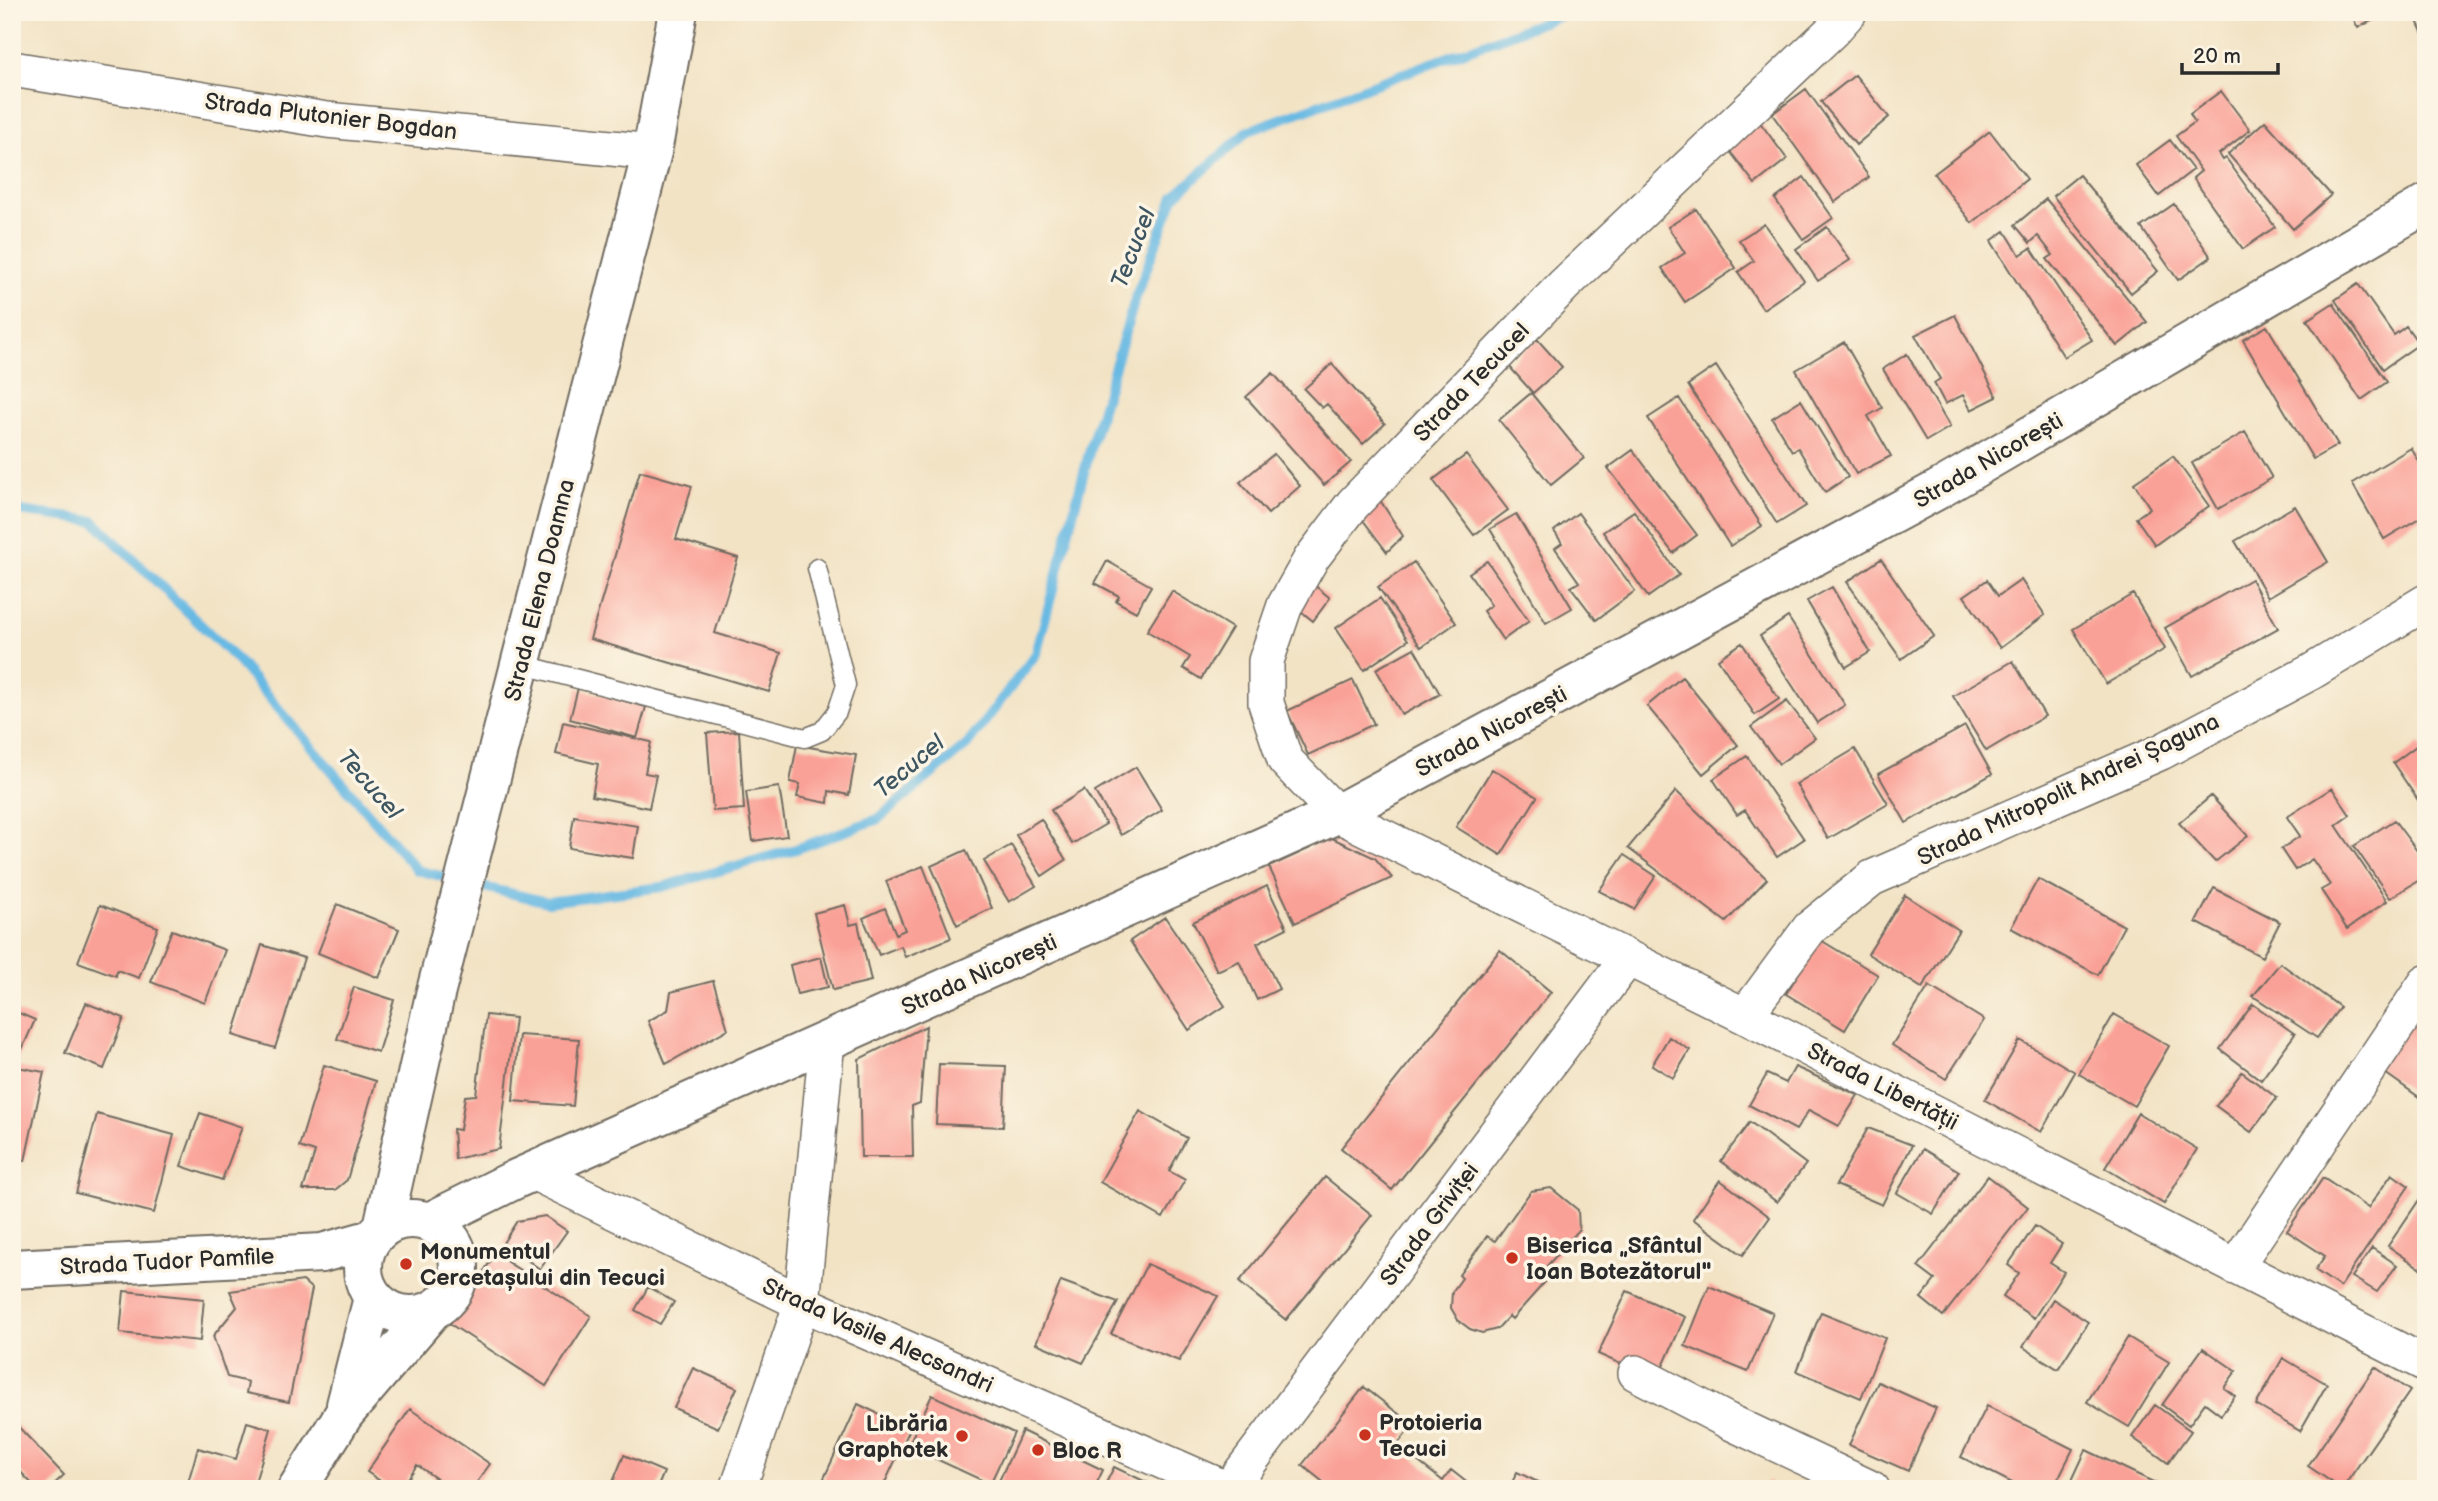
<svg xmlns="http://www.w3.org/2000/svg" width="2438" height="1501" viewBox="0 0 2438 1501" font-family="'Balsamiq Sans',sans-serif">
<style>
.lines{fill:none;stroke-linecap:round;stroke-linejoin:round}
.stream{stroke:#68b9e3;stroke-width:10}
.building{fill:#faa197}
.lane-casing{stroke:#716b61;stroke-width:21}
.street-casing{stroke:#716b61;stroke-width:38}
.secondary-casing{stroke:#716b61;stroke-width:42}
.lane{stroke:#fff;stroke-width:18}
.street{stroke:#fff;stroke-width:35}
.secondary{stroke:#fff;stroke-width:38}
.poi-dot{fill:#c8321e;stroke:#fcf5e5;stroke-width:2.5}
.labels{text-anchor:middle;stroke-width:7;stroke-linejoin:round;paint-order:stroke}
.street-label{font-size:23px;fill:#2b2b2b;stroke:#fcf5e5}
.poi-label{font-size:23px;font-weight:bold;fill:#2b2b2b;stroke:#fcf5e5;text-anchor:start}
.water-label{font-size:24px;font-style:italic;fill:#3d5662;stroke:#fcf5e5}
</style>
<rect width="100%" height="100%" fill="#fcf5e5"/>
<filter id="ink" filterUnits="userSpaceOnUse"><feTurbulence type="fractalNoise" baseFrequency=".0143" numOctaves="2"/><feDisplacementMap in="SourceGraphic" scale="14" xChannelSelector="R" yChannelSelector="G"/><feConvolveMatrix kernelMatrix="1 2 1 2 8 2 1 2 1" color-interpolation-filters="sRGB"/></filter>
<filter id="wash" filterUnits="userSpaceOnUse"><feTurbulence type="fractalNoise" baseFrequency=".00686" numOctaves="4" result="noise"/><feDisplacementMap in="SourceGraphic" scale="28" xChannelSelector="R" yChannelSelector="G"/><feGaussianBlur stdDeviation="1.57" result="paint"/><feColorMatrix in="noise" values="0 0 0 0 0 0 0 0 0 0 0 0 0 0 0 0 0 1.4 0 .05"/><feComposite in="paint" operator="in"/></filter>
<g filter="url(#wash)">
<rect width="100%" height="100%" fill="#f2e3c5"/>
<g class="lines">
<path class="stream" d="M12 510 94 521 236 659 417 870 457 880
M471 884 547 902 662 887 796 849 878 819 967 745 1036 654 1092 442 1136 296 1174 197 1248 131 1570 12"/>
</g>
<g id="blocks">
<path class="building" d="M2350 12H2389L2358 28Z
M2413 12H2426V33L2423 34Z
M1855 75 1889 117 1856 145 1821 102Z
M1806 89 1869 177 1835 202 1772 114Z
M2221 91 2250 130 2219 154 2223 160 2226 158 2275 227 2243 249 2193 178 2201 171 2176 136 2195 122 2190 114Z
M1759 121 1787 159 1755 184 1726 146Z
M2265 121 2331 195 2293 229 2228 154Z
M1990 131 2027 179 1972 223 1934 174Z
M2170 140 2193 170 2159 196 2136 165Z
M2079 175 2158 271 2131 293 2053 196Z
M1804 177 1833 218 1803 239 1775 199Z
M2046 199 2147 322 2117 346 2047 259 2053 255 2038 236 2030 243 2015 225Z
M2174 204 2211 257 2178 280 2141 227Z
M1696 209 1736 268 1685 302 1662 268 1685 253 1668 227Z
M1764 224 1804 281 1763 309 1738 272 1754 261 1739 240Z
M1827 227 1850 260 1818 281 1796 249Z
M2005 231 2020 255 2031 248 2092 340 2064 357 1991 241Z
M2358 284 2394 335 2406 326 2419 344 2383 369 2335 300Z
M2333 303 2387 382 2361 400 2307 320Z
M1955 315 1997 397 1971 410 1963 395 1945 404 1934 383 1940 379 1915 335Z
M2267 326 2338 445 2313 459 2243 340Z
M1537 339 1562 367 1533 393 1508 365Z
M1844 342 1882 408 1868 416 1891 456 1856 474 1796 370Z
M1907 354 1950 427 1926 441 1883 369Z
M1332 364 1385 424 1363 444 1327 404 1322 408 1304 389Z
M1716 366 1806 506 1777 524 1688 385Z
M1273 373 1351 462 1324 485 1246 397Z
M1531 393 1584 458 1551 485 1499 420Z
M1679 398 1762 526 1730 546 1648 418Z
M1801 400 1848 477 1825 492 1798 448 1792 451 1772 418Z
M2245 432 2272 478 2218 509 2192 463Z
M2411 448 2426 473V514L2384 539 2352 483Z
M1633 450 1697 535 1673 553 1608 468Z
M1274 454 1300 486 1268 514 1240 482Z
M1466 455 1508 510 1474 535 1433 480Z
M2173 456 2209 506 2155 545 2136 518 2150 508 2134 483Z
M640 471 692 486 676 539 738 558 715 633 781 653 769 692 590 639Z
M1378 497 1403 536 1387 552 1360 516Z
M2295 506 2328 562 2268 597 2235 541Z
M1634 511 1679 575 1648 597 1603 532Z
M1578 513 1635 591 1596 620 1571 587 1579 582 1555 548 1562 543 1554 531Z
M1516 514 1572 608 1546 623 1490 529Z
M1881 559 1934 636 1901 659 1847 582Z
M1107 561 1151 586 1136 612 1116 601 1119 596 1095 583Z
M1487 561 1529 621 1503 640 1483 611 1491 605 1469 573Z
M1414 562 1456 623 1421 647 1378 587Z
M2251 579 2278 628 2192 676 2165 628Z
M1987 580 1998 596 2021 580 2045 615 2000 648 1964 596Z
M1313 584 1330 598 1313 621 1296 607Z
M1832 587 1870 652 1846 667 1807 601Z
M1172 591 1232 628 1201 679 1183 668 1190 657 1147 631Z
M2133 594 2165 649 2106 684 2073 629Z
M1380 598 1408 640 1364 670 1336 628Z
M1788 617 1845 705 1817 723 1760 636Z
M1742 643 1779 699 1755 715 1718 659Z
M1414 648 1440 694 1402 715 1376 669Z
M2013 661 2045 716 1986 751 1953 696Z
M1682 677 1738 745 1703 774 1647 706Z
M1353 680 1374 724 1308 755 1287 711Z
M578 688 646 707 637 738 570 719Z
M1787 701 1815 738 1779 764 1751 727Z
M563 722 651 742 645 773 656 775 649 808 592 796 598 764 556 754Z
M1965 726 1992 774 1906 823 1878 774Z
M739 731 744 809 713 811 707 733Z
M2419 744 2426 753V812L2393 763Z
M797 745 856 755 849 795 829 791 828 803 797 797 800 784 790 782Z
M1855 749 1888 804 1828 839 1796 784Z
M1747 756 1804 839 1777 857 1745 810 1737 815 1713 779Z
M1136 767 1162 810 1121 835 1095 792Z
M1492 769 1537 797 1501 855 1456 827Z
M779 787 787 836 753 841 746 792Z
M2332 788 2350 815 2336 825 2387 901 2347 929 2321 890 2330 885 2312 859 2295 870 2281 849 2300 836 2287 817Z
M1084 790 1106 824 1072 844 1051 810Z
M1676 791 1767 879 1726 922 1628 848Z
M2211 796 2248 836 2215 862 2179 823Z
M574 816 638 826 633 858 569 848Z
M1041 819 1066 860 1042 876 1016 835Z
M2394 820 2426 863V876L2390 898 2354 846Z
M1332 838 1375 858 1392 878 1295 923 1269 867Z
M1011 845 1036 886 1009 902 984 861Z
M966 850 992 908 957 925 931 866Z
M1624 855 1656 876 1634 909 1599 891Z
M923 866 951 938 905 957 901 946 879 955 863 918 885 908 896 934 905 930 886 881Z
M2038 879 2124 926 2098 975 2011 928Z
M1267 886 1287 928 1257 943 1279 989 1257 1000 1239 961 1217 971 1193 922Z
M2214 888 2280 922 2262 957 2196 922Z
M1905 895 1959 930 1922 988 1868 954Z
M337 904 399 929 379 978 318 953Z
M100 905 158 927 139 978 117 970 116 976 78 962Z
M845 905 850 925 858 923 871 981 833 990 814 913Z
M1165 917 1225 1006 1189 1030 1130 941Z
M172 930 225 950 205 1003 151 982Z
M1819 939 1878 975 1845 1030 1786 994Z
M262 945 304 958 275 1048 233 1035Z
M1500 950 1551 992 1392 1190 1341 1148Z
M821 957 828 987 797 994 790 965Z
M2280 963 2340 1007 2317 1038 2253 996Z
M713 981 728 1029 666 1064 648 1021 668 1010 671 992Z
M1929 986 1984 1020 1946 1079 1892 1045Z
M354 987 394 1000 378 1052 337 1039Z
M86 1003 124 1018 104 1069 65 1053Z
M2253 1004 2295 1034 2261 1080 2220 1049Z
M12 1010 35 1020 15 1065 12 1064Z
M2417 1012 2426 1018V1102L2378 1068Z
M2114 1014 2169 1046 2134 1106 2079 1074Z
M486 1015 515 1018 499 1149 455 1159 453 1129 460 1130 465 1096 476 1095Z
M926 1026 920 1103 912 1106 913 1157H861L859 1059Z
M519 1035 579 1039 573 1106 513 1101Z
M1669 1037 1690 1050 1673 1078 1652 1065Z
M2020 1040 2075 1072 2041 1132 1985 1100Z
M939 1064 1006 1066 1003 1127 936 1124Z
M324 1065 376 1081 347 1180 335 1190H303L315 1152 299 1147Z
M12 1066 44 1072 25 1161 12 1158Z
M1795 1067 1858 1095 1839 1126 1809 1110 1796 1130 1749 1105 1767 1074 1786 1083Z
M2242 1072 2277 1098 2251 1132 2216 1106Z
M1140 1111 1187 1138 1169 1171 1185 1180 1163 1218 1100 1182Z
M200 1113 242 1127 222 1180 181 1166Z
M2138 1113 2197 1149 2164 1204 2105 1168Z
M97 1114 174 1135 154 1213 76 1193Z
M1750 1122 1806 1164 1777 1202 1721 1161Z
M1868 1128 1912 1145 1882 1205 1836 1185Z
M1923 1149 1959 1171 1933 1214 1897 1193Z
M2392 1174 2409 1186 2340 1287 2315 1270 2325 1256 2287 1231 2323 1178 2368 1208Z
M1988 1176 2028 1207 1943 1316 1921 1298 1935 1280 1918 1267Z
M1325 1177 1372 1215 1286 1320 1239 1282Z
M1720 1180 1770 1217 1743 1255 1693 1219Z
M1551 1188 1578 1210 1579 1230 1538 1276 1545 1282 1512 1319 1509 1316 1497 1329 1482 1333 1470 1329 1458 1320 1451 1308 1452 1292 1462 1278 1459 1275 1487 1236 1495 1241 1531 1191Z
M2419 1200 2426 1205V1272L2388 1246Z
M545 1216 567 1231 540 1269 503 1243 517 1221Z
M2035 1226 2062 1244 2050 1263 2064 1272 2034 1318 2003 1297 2019 1273 2008 1265Z
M2372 1248 2397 1265 2377 1292 2352 1277Z
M495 1254 591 1316 546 1386 450 1324Z
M1147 1264 1218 1296 1179 1361 1111 1334Z
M303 1281 312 1289 289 1402 246 1393 248 1382 227 1377 213 1336 237 1307 230 1291Z
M1061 1281 1118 1302 1083 1363 1036 1343Z
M1709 1286 1773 1313 1748 1372 1685 1346Z
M648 1287 674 1302 660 1324 635 1310Z
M124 1291 204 1299 200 1341 120 1333Z
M1627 1291 1685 1317 1657 1380 1598 1354Z
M2053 1299 2088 1322 2058 1369 2023 1347Z
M1821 1312 1885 1338 1861 1398 1797 1371Z
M2128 1337 2169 1362 2129 1427 2087 1402Z
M2203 1348 2236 1371 2224 1388 2235 1396 2221 1415 2205 1403 2189 1425 2162 1405Z
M2283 1358 2327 1384 2300 1431 2256 1405Z
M2375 1367 2410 1391 2342 1489 2308 1466Z
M693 1368 737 1388 718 1428 674 1408Z
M1878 1382 1936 1408 1908 1471 1849 1445Z
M1364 1387 1413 1425 1397 1445 1443 1481 1451 1470 1475 1489H1332L1302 1465Z
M932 1395 1014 1433 990 1484 908 1446Z
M858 1404 910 1429 882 1489H819Z
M2155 1405 2191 1431 2168 1463 2132 1437Z
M1987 1406 2073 1449 2053 1489H2024L1961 1457Z
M410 1409 490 1464 472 1489H451L417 1465 401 1489H392L367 1472Z
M12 1420 64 1475 49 1489H37L12 1463Z
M247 1422 271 1429 253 1489H186L198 1448 236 1459Z
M1022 1431 1103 1470 1094 1489H1010L998 1483Z
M2086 1450 2168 1489H2068Z
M624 1455 664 1472 657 1489H610Z
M1114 1467 1161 1489H1103Z
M1517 1472 1552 1489H1509Z
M1768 1481 1778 1489H1761Z
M377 1482 387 1489H372Z"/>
</g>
</g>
<g filter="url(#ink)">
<use href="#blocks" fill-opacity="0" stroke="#716b61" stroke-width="2"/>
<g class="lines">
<defs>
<path id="lane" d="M520 664 805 738 822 731 837 712 846 685 817 568"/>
<path id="street" d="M1849 12 1833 30 1564 285 1353 504 1311 559 1285 605 1266 661V703L1285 760 1337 814 1745 1016 2426 1364
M12 69 327 120 652 152
M1745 1016 1810 928 1872 878 2161 752 2311 672 2426 602
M533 1172 802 1303 1226 1489
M2235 1267 2426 983
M1636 1373 1728 1421 1872 1489
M738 1489 802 1303 827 1041
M1229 1489 1628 958"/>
<path id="secondary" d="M363 1267a48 48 0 1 1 96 0a48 48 0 1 1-96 0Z
M429 1222 516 1179 1337 814 1939 489 2426 204
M383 1227 435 995 652 152 678 12
M12 1269 322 1253 372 1239
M346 1405 373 1298
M297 1489 344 1414 431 1312"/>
</defs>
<use href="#lane" class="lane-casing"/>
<use href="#street" class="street-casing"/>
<use href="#secondary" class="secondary-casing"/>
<use href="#lane" class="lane"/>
<use href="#street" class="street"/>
<use href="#secondary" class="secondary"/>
</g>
</g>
<g class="poi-dot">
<circle cx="1512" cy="1258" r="7"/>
<circle cx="406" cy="1264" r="7"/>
<circle cx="1365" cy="1435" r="7"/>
<circle cx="962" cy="1436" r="7"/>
<circle cx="1038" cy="1450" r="7"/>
</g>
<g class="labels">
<g class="street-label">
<text transform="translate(331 116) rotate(7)" y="8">Strada Plutonier Bogdan</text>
<text transform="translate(1471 382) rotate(-46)" y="8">Strada Tecucel</text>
<text transform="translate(1988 460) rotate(-30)" y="8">Strada Nicorești</text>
<text transform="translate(539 590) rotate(-76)" y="8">Strada Elena Doamna</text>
<text transform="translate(1491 731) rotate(-28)" y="8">Strada Nicorești</text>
<text transform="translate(2068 789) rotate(-25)" y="8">Strada Mitropolit Andrei Șaguna</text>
<text transform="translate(979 974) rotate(-24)" y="8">Strada Nicorești</text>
<text transform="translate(1883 1086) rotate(27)" y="8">Strada Libertății</text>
<text transform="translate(1429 1224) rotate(-53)" y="8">Strada Griviței</text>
<text transform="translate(167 1261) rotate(-3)" y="8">Strada Tudor Pamfile</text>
<text transform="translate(878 1335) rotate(24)" y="8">Strada Vasile Alecsandri</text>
</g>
<g class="poi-label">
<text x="1526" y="1253">Biserica „Sfântul<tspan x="1526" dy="26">Ioan Botezătorul"</tspan></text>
<text x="420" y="1259">Monumentul<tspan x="420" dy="26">Cercetașului din Tecuci</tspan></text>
<text x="1379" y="1430">Protoieria<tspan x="1379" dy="26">Tecuci</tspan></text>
<text x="948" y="1431" text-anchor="end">Librăria<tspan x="948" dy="26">Graphotek</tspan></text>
<text x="1052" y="1458">Bloc R</text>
</g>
<g class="water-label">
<text transform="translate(1133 248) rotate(-69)" y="8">Tecucel</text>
<text transform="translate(909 766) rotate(-40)" y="8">Tecucel</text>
<text transform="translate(370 784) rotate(49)" y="8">Tecucel</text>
</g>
</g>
<rect width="2438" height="1501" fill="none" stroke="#fcf5e5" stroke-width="42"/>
<path d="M2182 63v10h96v-10" fill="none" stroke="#2b2b2b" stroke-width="3.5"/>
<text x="2193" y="63" font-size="21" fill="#2b2b2b" stroke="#fcf5e5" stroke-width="5" paint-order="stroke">20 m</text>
</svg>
